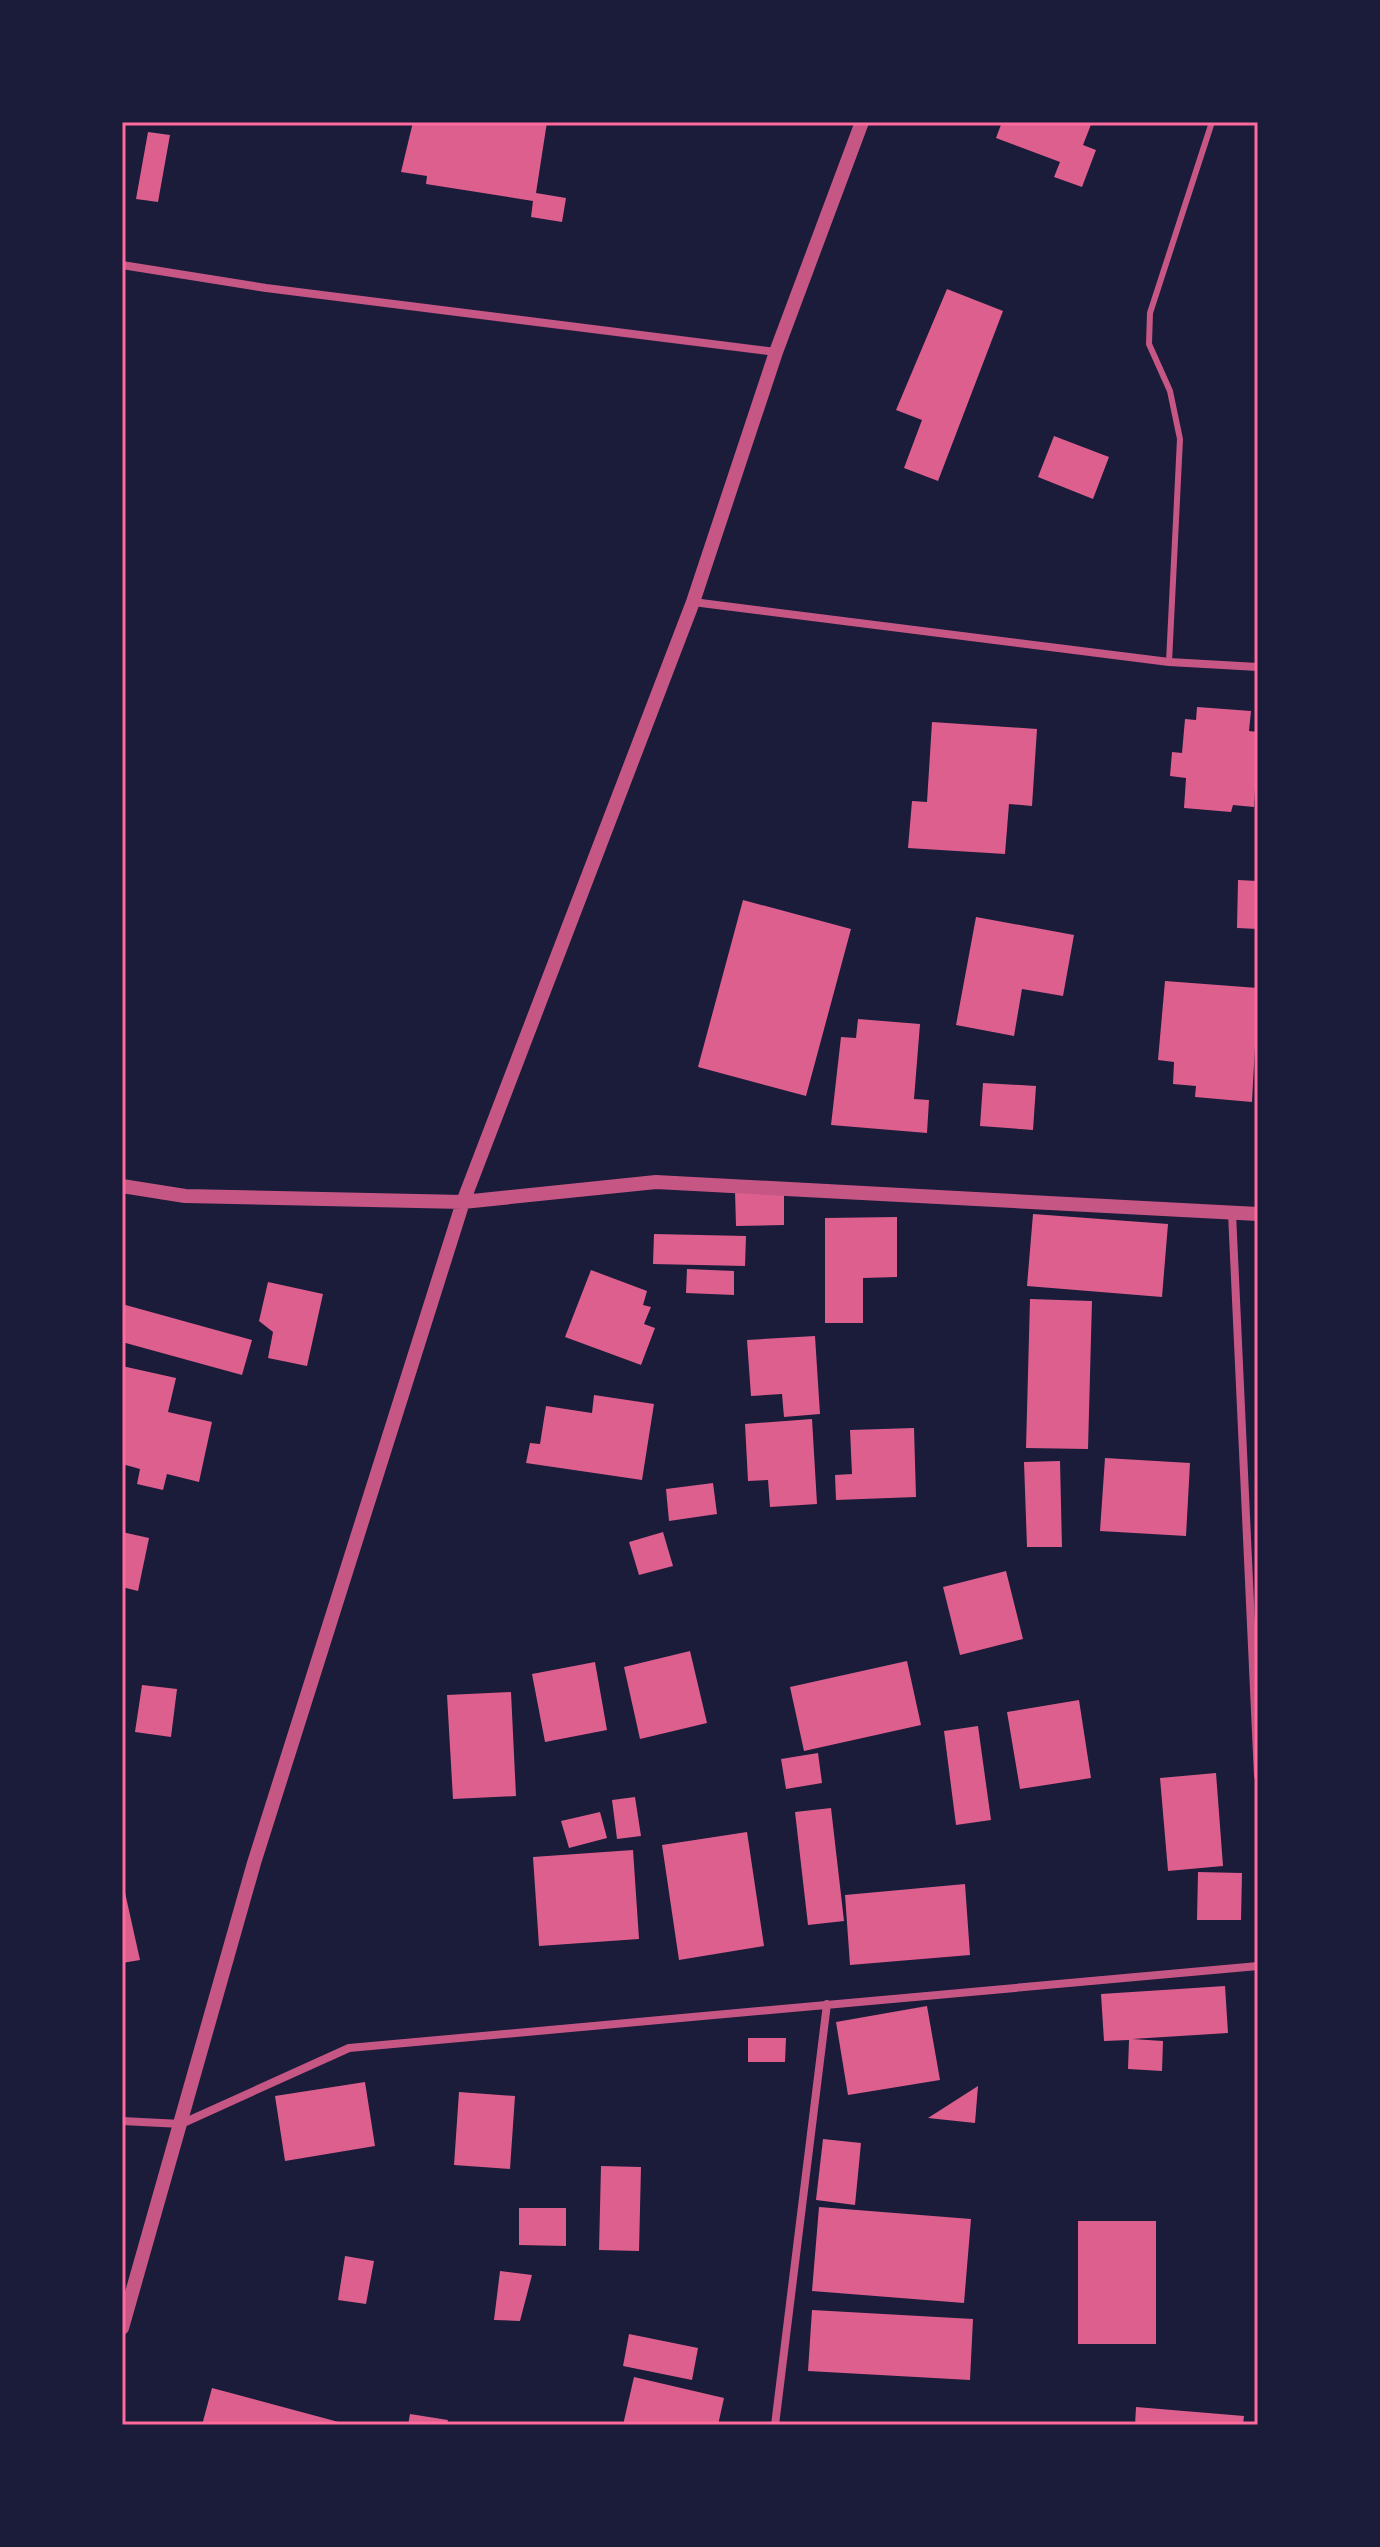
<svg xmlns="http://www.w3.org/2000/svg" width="1380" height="2547" viewBox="0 0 1380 2547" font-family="Spectral,serif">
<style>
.building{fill:#dd5f8e}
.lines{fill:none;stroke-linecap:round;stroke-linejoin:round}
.service{stroke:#c65784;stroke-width:6}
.minor{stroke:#c65784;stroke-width:8}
.tertiary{stroke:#c65784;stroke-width:14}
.neatline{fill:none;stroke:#ff6b9d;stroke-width:3}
</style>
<rect width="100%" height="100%" fill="#1b1b3a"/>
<path class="building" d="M413 122H547L536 193 566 198 562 222 531 217 533 201 426 184 427 176 401 172Z
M1002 122H1092L1083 145 1096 150 1082 187 1054 177 1060 162 996 138Z
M148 132 170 135 158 202 136 199Z
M947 289 1003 311 938 481 904 468 922 420 896 410Z
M1054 436 1109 457 1093 499 1038 477Z
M1197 707 1251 711 1249 731 1258 732 1254 807 1233 805 1231 812 1184 808 1186 778 1170 776 1172 752 1182 753 1185 719 1196 720Z
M932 722 1037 729 1032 806 1009 804 1005 854 908 848 912 801 927 802Z
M1238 880 1258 881V929L1237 928Z
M743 900 851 929 806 1096 698 1067Z
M976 917 1074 935 1063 996 1022 989 1014 1036 956 1025Z
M1165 981 1258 988 1252 1102 1195 1097 1196 1086 1173 1084 1174 1062 1158 1060Z
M858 1019 920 1024 914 1099 929 1100 927 1133 831 1125 841 1037 856 1038Z
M983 1083 1036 1086 1033 1130 980 1126Z
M784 1190V1225L736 1226 735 1191Z
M1033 1214 1168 1224 1162 1297 1027 1286Z
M897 1217V1277L863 1278V1323H825V1218Z
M654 1234 746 1236 745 1266 653 1264Z
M687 1269 734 1271V1295L686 1293Z
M591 1270 647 1291 643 1305 651 1307 644 1324 655 1328 641 1365 565 1337Z
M268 1282 323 1294 307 1366 268 1358 273 1332 259 1321Z
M1030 1299 1092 1301 1088 1449 1026 1448Z
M122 1304 252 1340 242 1375 122 1342Z
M815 1336 820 1414 784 1417 782 1394 751 1396 747 1340Z
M122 1366 176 1378 168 1412 212 1422 199 1482 167 1474 163 1490 137 1484 140 1469 122 1464Z
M594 1395 654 1404 642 1480 526 1463 530 1443 540 1444 546 1406 592 1413Z
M812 1419 817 1504 770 1507 768 1480 748 1481 745 1424Z
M914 1428 916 1497 836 1500 835 1475 852 1474 850 1430Z
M1105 1458 1190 1463 1186 1536 1100 1531Z
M1060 1461 1062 1547H1027L1024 1462Z
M713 1483 717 1514 669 1521 666 1489Z
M122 1532 149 1538 138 1591 122 1587Z
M663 1532 673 1566 639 1575 629 1542Z
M1006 1571 1023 1639 960 1655 943 1587Z
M690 1651 707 1723 640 1739 624 1667Z
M907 1661 921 1725 804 1751 790 1687Z
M595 1662 607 1730 545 1742 532 1674Z
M142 1685 177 1689 171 1737 135 1732Z
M511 1692 516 1796 453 1799 447 1695Z
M1079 1700 1091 1778 1020 1789 1007 1712Z
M978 1726 991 1820 956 1825 944 1731Z
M818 1753 822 1783 786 1789 781 1759Z
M1216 1773 1223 1866 1168 1871 1160 1778Z
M635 1797 641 1836 617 1839 612 1800Z
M831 1808 844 1921 808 1925 795 1812Z
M600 1812 607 1838 569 1848 561 1821Z
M747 1832 764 1946 679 1960 662 1845Z
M633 1850 639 1939 539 1946 533 1857Z
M1198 1872 1242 1873 1241 1920H1197Z
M122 1879 140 1960 122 1963Z
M965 1884 970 1955 850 1965 845 1895Z
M1225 1986 1228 2033 1132 2039 1163 2041 1162 2071 1128 2069 1129 2040 1104 2041 1101 1994Z
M927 2006 940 2080 848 2095 836 2022Z
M748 2038H786L785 2062H748Z
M365 2082 375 2146 285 2161 275 2096Z
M978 2086 975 2123 928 2118Z
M459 2092 515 2096 510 2169 454 2165Z
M823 2139 861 2143 855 2205 816 2200Z
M601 2166 641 2167 639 2251 599 2250Z
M819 2207 971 2219 964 2303 812 2291Z
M519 2208H566V2246L519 2245Z
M1078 2221H1156V2344H1078Z
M345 2256 374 2261 366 2304 338 2300Z
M500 2271 532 2275 520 2321 494 2320Z
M812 2310 973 2319 970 2380 808 2371Z
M629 2334 698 2348 692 2380 623 2366Z
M634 2377 724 2398 718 2425H623Z
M212 2388 346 2424V2425H202Z
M1136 2407 1244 2416 1243 2425H1135Z
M410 2414 448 2420 447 2425H408Z"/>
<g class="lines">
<path class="service" d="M1169 662 1180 439 1170 391 1149 344 1150 313 1212 122"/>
<path class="minor" d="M122 265 266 288 776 352
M693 602 1169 662 1258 667
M1232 1213 1258 1776
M122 2121 181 2124 349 2048 1258 1966
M775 2425 827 2004"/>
<path class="tertiary" d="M122 1186 185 1196 463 1202 656 1182 1258 1214
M122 2328 254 1863 463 1202 693 602 776 352 862 122"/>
</g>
<rect width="1380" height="2547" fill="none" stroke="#1b1b3a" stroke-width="248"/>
<rect x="124" y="124" width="1132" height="2299" class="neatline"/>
</svg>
